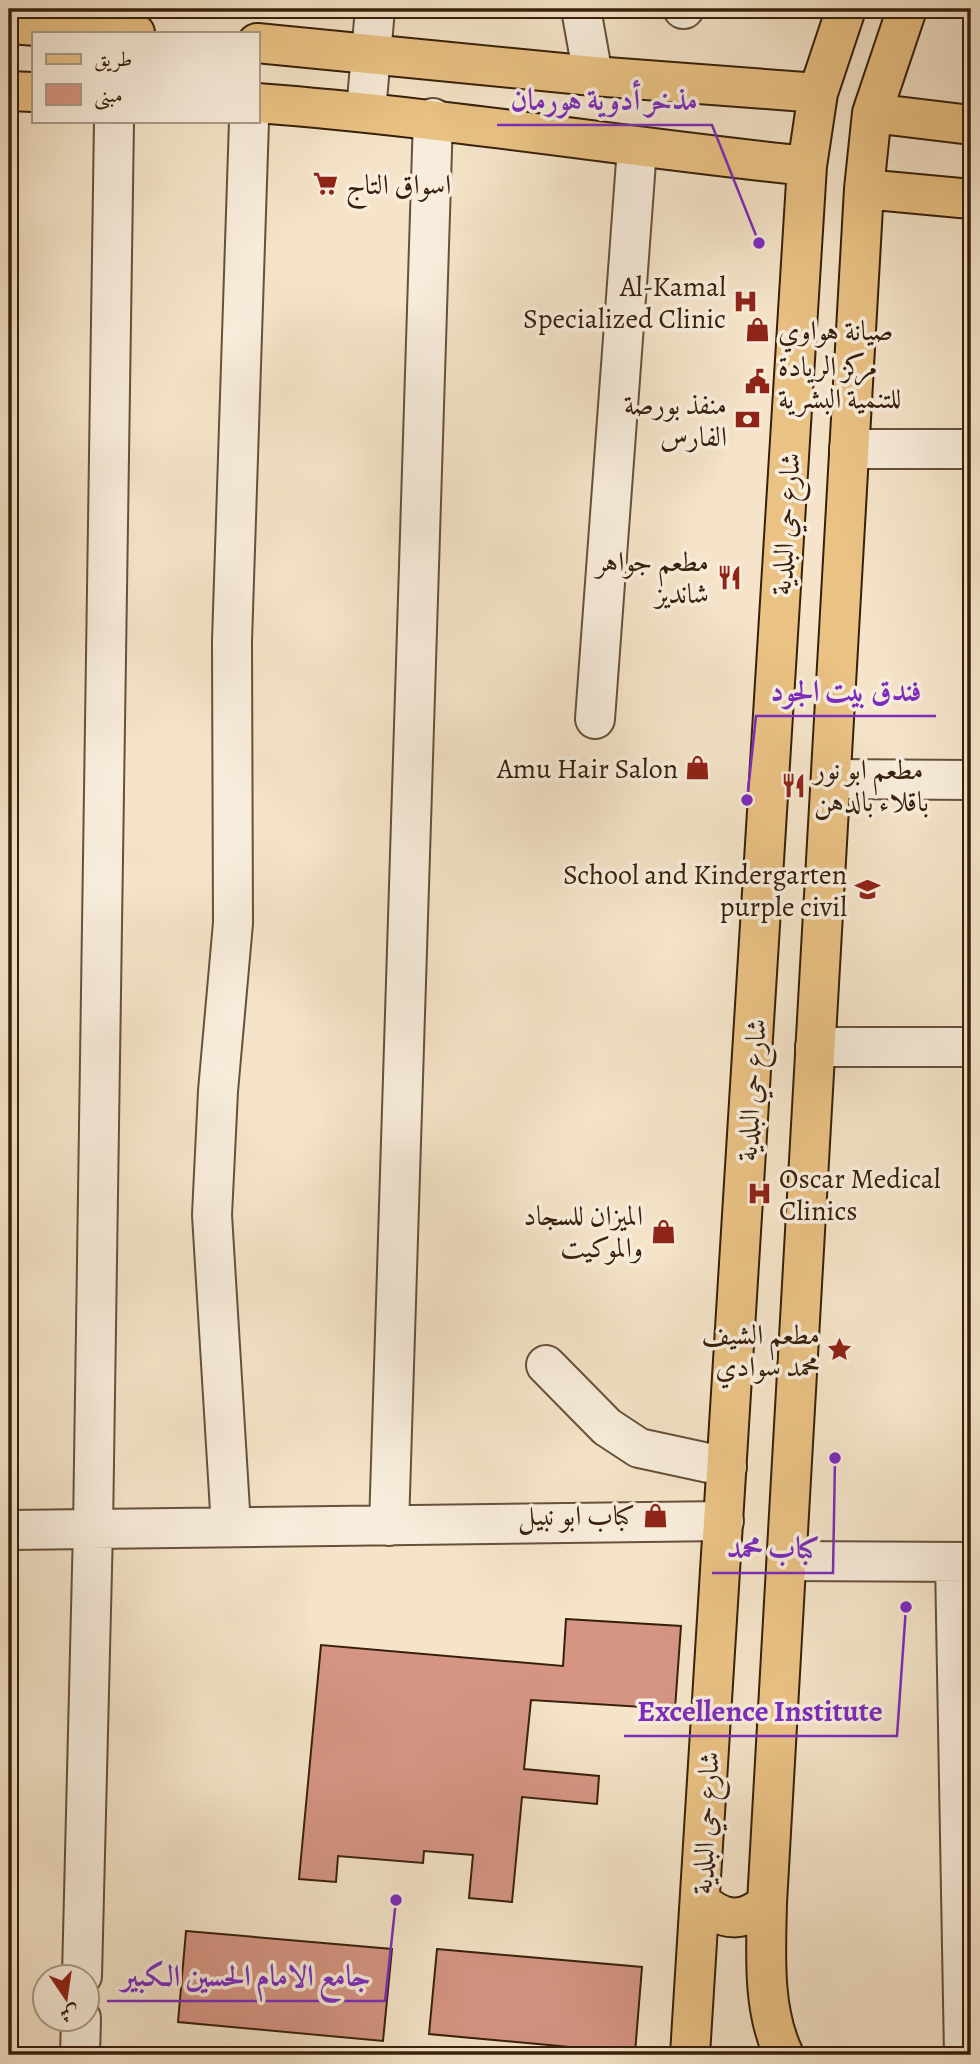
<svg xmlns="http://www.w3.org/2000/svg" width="980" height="2064" viewBox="0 0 980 2064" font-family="Alegreya,Amiri,serif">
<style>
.building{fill:#d69584;stroke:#37200b;stroke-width:2}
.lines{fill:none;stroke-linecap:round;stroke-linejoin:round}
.minor-casing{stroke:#66513a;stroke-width:42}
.major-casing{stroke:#37200b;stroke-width:42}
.minor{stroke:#f8eddc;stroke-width:38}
.major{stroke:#eac284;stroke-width:38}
.labels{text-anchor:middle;stroke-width:7;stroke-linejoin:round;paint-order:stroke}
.poi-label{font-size:28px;fill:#37200b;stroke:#f8eddc;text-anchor:end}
.street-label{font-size:28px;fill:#37200b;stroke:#f8eddc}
.leader{fill:none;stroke:#7b2cbf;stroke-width:2.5}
.callout-dot{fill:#7b2cbf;stroke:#f8eddc;stroke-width:2.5}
.callout-label{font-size:30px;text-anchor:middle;font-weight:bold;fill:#7b2cbf;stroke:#f8eddc;stroke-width:7;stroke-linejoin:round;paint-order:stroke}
</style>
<rect width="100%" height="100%" fill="#f5e4c9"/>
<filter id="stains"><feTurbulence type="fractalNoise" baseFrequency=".00286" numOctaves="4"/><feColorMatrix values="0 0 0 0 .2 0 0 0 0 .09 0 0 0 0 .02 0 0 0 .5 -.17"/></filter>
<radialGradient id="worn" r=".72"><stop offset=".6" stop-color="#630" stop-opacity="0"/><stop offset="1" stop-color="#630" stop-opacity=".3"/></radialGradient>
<path class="building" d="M566 1619 681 1626 675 1709 531 1700 524 1769 599 1776 597 1804 522 1797 512 1902 469 1898 473 1855 424 1851 423 1863 338 1856 336 1882 299 1879 321 1645 563 1666Z
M186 1931 392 1949 383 2041 178 2022Z
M437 1949 642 1967 635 2053 429 2034Z"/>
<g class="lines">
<defs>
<path id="minor" d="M581 9 593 76
M683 9H684
M366 111 375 9
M849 449H971
M595 719 637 148
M831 779 971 780
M815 1047H971
M546 1365 607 1427 639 1448 727 1467
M389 1526 433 118
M231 1527 212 1215 218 1091 233 923 232 641 249 121
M9 1530 724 1521
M787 1561 971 1562
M955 1562 964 2055
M82 1976 93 1529 114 121
M80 2055 81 2018"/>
<path id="major" d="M9 24 135 33
M257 43 593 76 818 93
M9 91 33 92
M257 103C442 117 624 147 807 166
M872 113 971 125
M864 189 971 199
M701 1901C722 1922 744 1923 767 1903
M690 2055 807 166 818 93 846 9
M784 2055C762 2009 766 1953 767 1903L864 189 872 113 907 9"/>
</defs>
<use href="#minor" class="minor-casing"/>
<use href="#major" class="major-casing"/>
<use href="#minor" class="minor"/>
<use href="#major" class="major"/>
</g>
<defs>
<symbol id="supermarket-bare" viewBox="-9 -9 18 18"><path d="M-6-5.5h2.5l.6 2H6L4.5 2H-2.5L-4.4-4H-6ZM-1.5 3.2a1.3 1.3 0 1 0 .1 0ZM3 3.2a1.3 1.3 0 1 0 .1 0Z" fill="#8f2418" stroke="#f8eddc" stroke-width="2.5" paint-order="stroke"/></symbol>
<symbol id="hospital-bare" viewBox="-9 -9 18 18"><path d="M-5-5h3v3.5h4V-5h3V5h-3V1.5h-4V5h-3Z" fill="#8f2418" stroke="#f8eddc" stroke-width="2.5" paint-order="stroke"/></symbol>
<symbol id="shop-bare" viewBox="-9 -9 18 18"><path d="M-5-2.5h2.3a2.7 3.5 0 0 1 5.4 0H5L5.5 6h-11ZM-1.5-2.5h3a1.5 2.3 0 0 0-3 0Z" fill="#8f2418" stroke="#f8eddc" stroke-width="2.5" paint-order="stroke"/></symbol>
<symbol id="civic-bare" viewBox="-9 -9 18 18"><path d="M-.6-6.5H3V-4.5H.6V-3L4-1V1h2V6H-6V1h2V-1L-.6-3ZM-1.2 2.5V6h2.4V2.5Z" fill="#8f2418" stroke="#f8eddc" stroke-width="2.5" paint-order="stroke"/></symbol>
<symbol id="bank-bare" viewBox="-9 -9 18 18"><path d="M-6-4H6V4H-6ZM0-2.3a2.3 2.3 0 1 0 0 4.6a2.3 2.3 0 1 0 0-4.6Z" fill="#8f2418" stroke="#f8eddc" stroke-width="2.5" paint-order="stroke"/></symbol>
<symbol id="restaurant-bare" viewBox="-9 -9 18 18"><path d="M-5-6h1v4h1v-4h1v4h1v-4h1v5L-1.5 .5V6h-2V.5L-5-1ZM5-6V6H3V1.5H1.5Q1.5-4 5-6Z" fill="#8f2418" stroke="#f8eddc" stroke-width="2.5" paint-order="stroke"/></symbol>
<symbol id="school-bare" viewBox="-9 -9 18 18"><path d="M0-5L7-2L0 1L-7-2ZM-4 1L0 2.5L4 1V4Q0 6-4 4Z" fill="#8f2418" stroke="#f8eddc" stroke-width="2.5" paint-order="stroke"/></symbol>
<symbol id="sight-bare" viewBox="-9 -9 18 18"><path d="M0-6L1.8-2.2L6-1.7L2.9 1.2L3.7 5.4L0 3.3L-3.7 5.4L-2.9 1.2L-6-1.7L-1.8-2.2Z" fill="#8f2418" stroke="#f8eddc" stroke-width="2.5" paint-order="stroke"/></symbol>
</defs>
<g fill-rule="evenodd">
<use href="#supermarket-bare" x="308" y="166" width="35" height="35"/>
<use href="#hospital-bare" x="728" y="284" width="35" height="35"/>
<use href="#shop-bare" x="740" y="312" width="35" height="35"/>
<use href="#civic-bare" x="740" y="364" width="35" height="35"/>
<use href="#bank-bare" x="730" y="402" width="35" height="35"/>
<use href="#restaurant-bare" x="712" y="560" width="35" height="35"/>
<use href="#shop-bare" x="680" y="750" width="35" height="35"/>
<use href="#restaurant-bare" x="776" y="768" width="35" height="35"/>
<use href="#school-bare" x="850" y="872" width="35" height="35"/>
<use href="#hospital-bare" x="742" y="1176" width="35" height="35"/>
<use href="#shop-bare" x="646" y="1214" width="35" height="35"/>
<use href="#sight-bare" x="822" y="1332" width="35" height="35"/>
<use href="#shop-bare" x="638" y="1498" width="35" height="35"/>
</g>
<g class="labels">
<g class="poi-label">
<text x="346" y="194" text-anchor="start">اسواق التاج</text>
<text x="726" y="296">Al-Kamal<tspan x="726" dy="32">Specialized Clinic</tspan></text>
<text x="778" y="340" text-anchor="start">صيانة هواوي</text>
<text x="778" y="376" text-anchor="start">مركز الريادة<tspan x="778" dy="32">للتنمية البشرية</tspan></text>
<text x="727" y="414">منفذ بورصة<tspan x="727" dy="32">الفارس</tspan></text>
<text x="709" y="571">مطعم جواهر<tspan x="709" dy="32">شانديز</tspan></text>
<text x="678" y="778">Amu Hair Salon</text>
<text x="814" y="779" text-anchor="start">مطعم ابو نور<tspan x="814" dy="32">باقلاء بالدهن</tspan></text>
<text x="847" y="884">School and Kindergarten<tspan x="847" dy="32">purple civil</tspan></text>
<text x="779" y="1188" text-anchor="start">Oscar Medical<tspan x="779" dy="32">Clinics</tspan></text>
<text x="643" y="1225">الميزان للسجاد<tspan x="643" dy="32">والموكيت</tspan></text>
<text x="820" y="1344">مطعم الشيف<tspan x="820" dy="32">محمد سوادي</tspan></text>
<text x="635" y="1525">كباب ابو نبيل</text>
</g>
<g class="street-label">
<text transform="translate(785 524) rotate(-86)" y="10">شارع حي البلدية</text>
<text transform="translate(751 1090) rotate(-86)" y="10">شارع حي البلدية</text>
<text transform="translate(705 1823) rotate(-87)" y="10">شارع حي البلدية</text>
</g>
</g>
<path class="leader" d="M759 243L712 125H497M747 800L756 716H936M835 1458L833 1573H712M906 1607L897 1736H624M396 1900L385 2001H107"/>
<g class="callout-dot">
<circle cx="759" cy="243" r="7"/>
<circle cx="747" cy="800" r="7"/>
<circle cx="835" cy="1458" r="7"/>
<circle cx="906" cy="1607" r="7"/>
<circle cx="396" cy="1900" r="7"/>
</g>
<g class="callout-label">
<text x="604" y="110">مذخر أدوية هورمان</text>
<text x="846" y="701">فندق بيت الجود</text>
<text x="773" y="1558">كباب محمد</text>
<text x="760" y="1721">Excellence Institute</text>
<text x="246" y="1986">جامع الامام الحسين الكبير</text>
</g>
<rect width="980" height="2064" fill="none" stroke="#f5e4c9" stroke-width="35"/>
<rect x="10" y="10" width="959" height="2043" fill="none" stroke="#37200b" stroke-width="3.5"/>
<rect x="18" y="18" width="945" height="2029" fill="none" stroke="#37200b" stroke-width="2"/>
<rect x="32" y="32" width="228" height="91" fill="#f8eddc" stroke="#ab9b88" stroke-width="2"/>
<rect x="46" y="54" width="35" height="10" fill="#eac284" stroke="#ab9b88" stroke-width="2"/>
<text x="94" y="66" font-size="21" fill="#37200b">طريق</text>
<rect x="46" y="84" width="35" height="21" fill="#d69584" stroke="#ab9b88" stroke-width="2"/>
<text x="94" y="102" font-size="21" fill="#37200b">مبنى</text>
<g transform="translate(66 1998) rotate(167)"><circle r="33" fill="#f8eddc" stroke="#ab9b88" stroke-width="2"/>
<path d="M0-5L12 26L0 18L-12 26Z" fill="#8f2418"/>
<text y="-10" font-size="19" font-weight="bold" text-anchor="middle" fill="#37200b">ش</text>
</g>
<rect width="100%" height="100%" filter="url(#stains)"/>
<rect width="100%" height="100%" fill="url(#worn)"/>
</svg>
